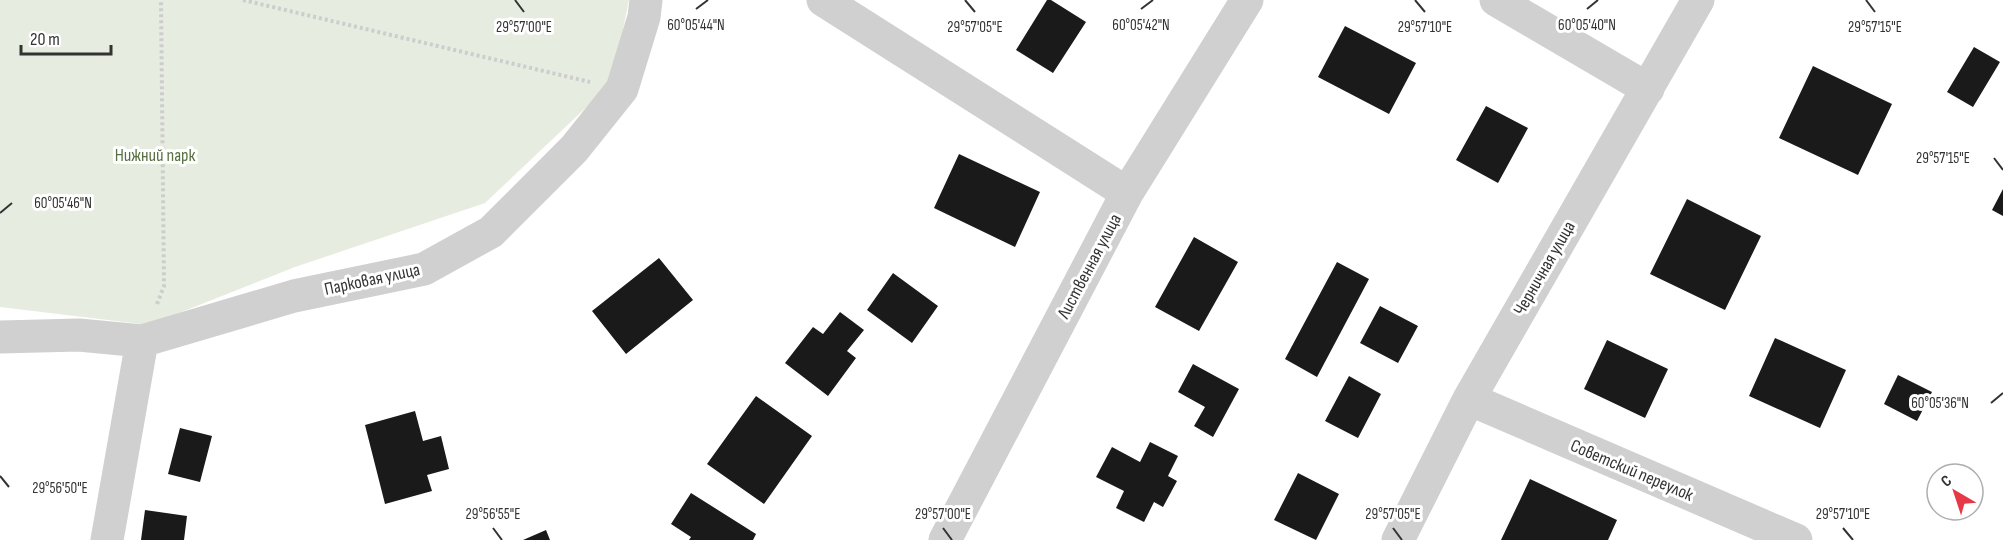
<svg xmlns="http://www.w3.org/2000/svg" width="2003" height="540" viewBox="0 0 2003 540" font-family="'Sofia Sans Condensed',sans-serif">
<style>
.green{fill:#e6ecdf}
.building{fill:#1a1a1a}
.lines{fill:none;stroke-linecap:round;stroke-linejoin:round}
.path{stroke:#cdcdcd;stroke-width:4;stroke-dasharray:3 3;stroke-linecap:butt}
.street{stroke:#d0d0d0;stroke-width:33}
.ticks{fill:none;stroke:#333;stroke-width:2}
.labels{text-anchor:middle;stroke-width:6;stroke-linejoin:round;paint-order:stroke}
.park-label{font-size:18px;fill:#56703f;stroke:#fff}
.street-label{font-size:18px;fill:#333;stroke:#fff}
.ticks-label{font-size:15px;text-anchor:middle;fill:#333;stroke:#fff;stroke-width:6;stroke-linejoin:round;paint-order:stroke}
</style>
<rect width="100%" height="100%" fill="#fff"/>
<path class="green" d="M0 0H629L612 83 485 203 295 267 149 325 0 307Z"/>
<path class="building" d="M1047 0H1051L1086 22 1053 73 1016 50Z
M1345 26 1416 63 1389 114 1318 77Z
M1974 47 2000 62 1973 107 1947 92Z
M1813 66 1892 104 1858 175 1779 138Z
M1486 106 1528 128 1498 183 1456 160Z
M959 154 1040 192 1015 247 934 208Z
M2003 189V216L1992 210Z
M1687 199 1761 236 1725 310 1650 274Z
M1194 237 1238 262 1199 331 1155 307Z
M659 258 693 300 626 354 592 311Z
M1337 262 1369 279 1317 377 1285 359Z
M893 273 938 306 912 343 867 310Z
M1380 306 1418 326 1398 363 1360 343Z
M840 312 864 330 847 351 856 358 828 396 785 363 813 327 823 334Z
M1775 338 1846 370 1820 428 1749 396Z
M1607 340 1668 369 1645 418 1584 389Z
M1193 364 1239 389 1213 437 1194 426 1205 407 1178 392Z
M1898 375 1932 392 1917 421 1884 404Z
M1349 376 1381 394 1358 438 1325 421Z
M756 396 812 436 764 504 707 464Z
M415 411 423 441 441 436 449 469 427 475 432 491 385 504 365 425Z
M180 428 212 436 200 482 168 474Z
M1150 442 1178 456 1168 476 1177 481 1163 507 1154 502 1144 522 1116 508 1124 491 1096 477 1112 447 1140 462Z
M1298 473 1339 494 1316 540 1274 520Z
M1530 479 1617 520 1608 540H1501Z
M691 493 756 534 753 540H689L691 537 671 524Z
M145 510 187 516 184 540H141Z
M546 530 550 540H523Z"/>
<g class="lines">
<path class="path" d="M243 0 590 82
M157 304 164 286 161 0"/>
<path class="street" d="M823 0 1127 193
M1496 0 1648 89
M0 337 79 335 142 341 294 296 424 269 491 232 574 149 622 89 644 17 646 0
M1469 399 1796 540
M107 540 142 341
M945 540 1127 193 1247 0
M1398 540 1469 399 1698 0"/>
</g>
<path class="ticks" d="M515 0 524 12M965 0 975 12M1415 0 1425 12M1866 0 1875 12M696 9 708 0M1141 9 1153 0M1587 9 1598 0M1994 158 2003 170M0 213 12 203M1991 403 2003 393M0 476 9 487M493 528 502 540M943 528 952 540M1393 528 1402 540M1843 528 1853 540"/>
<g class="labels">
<g class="park-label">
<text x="155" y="161">Нижний парк</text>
</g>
<g class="street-label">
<text transform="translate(1089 266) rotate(-62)" y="6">Лиственная улица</text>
<text transform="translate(1544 268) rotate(-60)" y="6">Черничная улица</text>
<text transform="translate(372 279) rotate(-12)" y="6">Парковая улица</text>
<text transform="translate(1632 470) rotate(23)" y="6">Советский переулок</text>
</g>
</g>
<g class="ticks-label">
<text x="696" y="30">60°05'44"N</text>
<text x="1141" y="30">60°05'42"N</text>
<text x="1587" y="30">60°05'40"N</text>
<text x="1425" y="32">29°57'10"E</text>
<text x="1875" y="32">29°57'15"E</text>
<text x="524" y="32">29°57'00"E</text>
<text x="975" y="32">29°57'05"E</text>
<text x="1943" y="163">29°57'15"E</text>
<text x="63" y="208">60°05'46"N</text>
<text x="1940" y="408">60°05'36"N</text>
<text x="60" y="493">29°56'50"E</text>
<text x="493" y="519">29°56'55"E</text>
<text x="943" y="519">29°57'00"E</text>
<text x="1393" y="519">29°57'05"E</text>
<text x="1843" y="519">29°57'10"E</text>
</g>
<g transform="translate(1955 492) rotate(321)"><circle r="28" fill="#ffffff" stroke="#adadad" stroke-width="1.5"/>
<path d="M0-4.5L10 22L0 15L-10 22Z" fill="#e63946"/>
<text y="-9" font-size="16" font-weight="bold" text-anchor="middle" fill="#333333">С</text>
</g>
<path d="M21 45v9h90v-9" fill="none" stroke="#333333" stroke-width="3"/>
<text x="30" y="45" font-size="18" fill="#333333" stroke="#ffffff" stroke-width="4.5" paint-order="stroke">20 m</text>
</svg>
